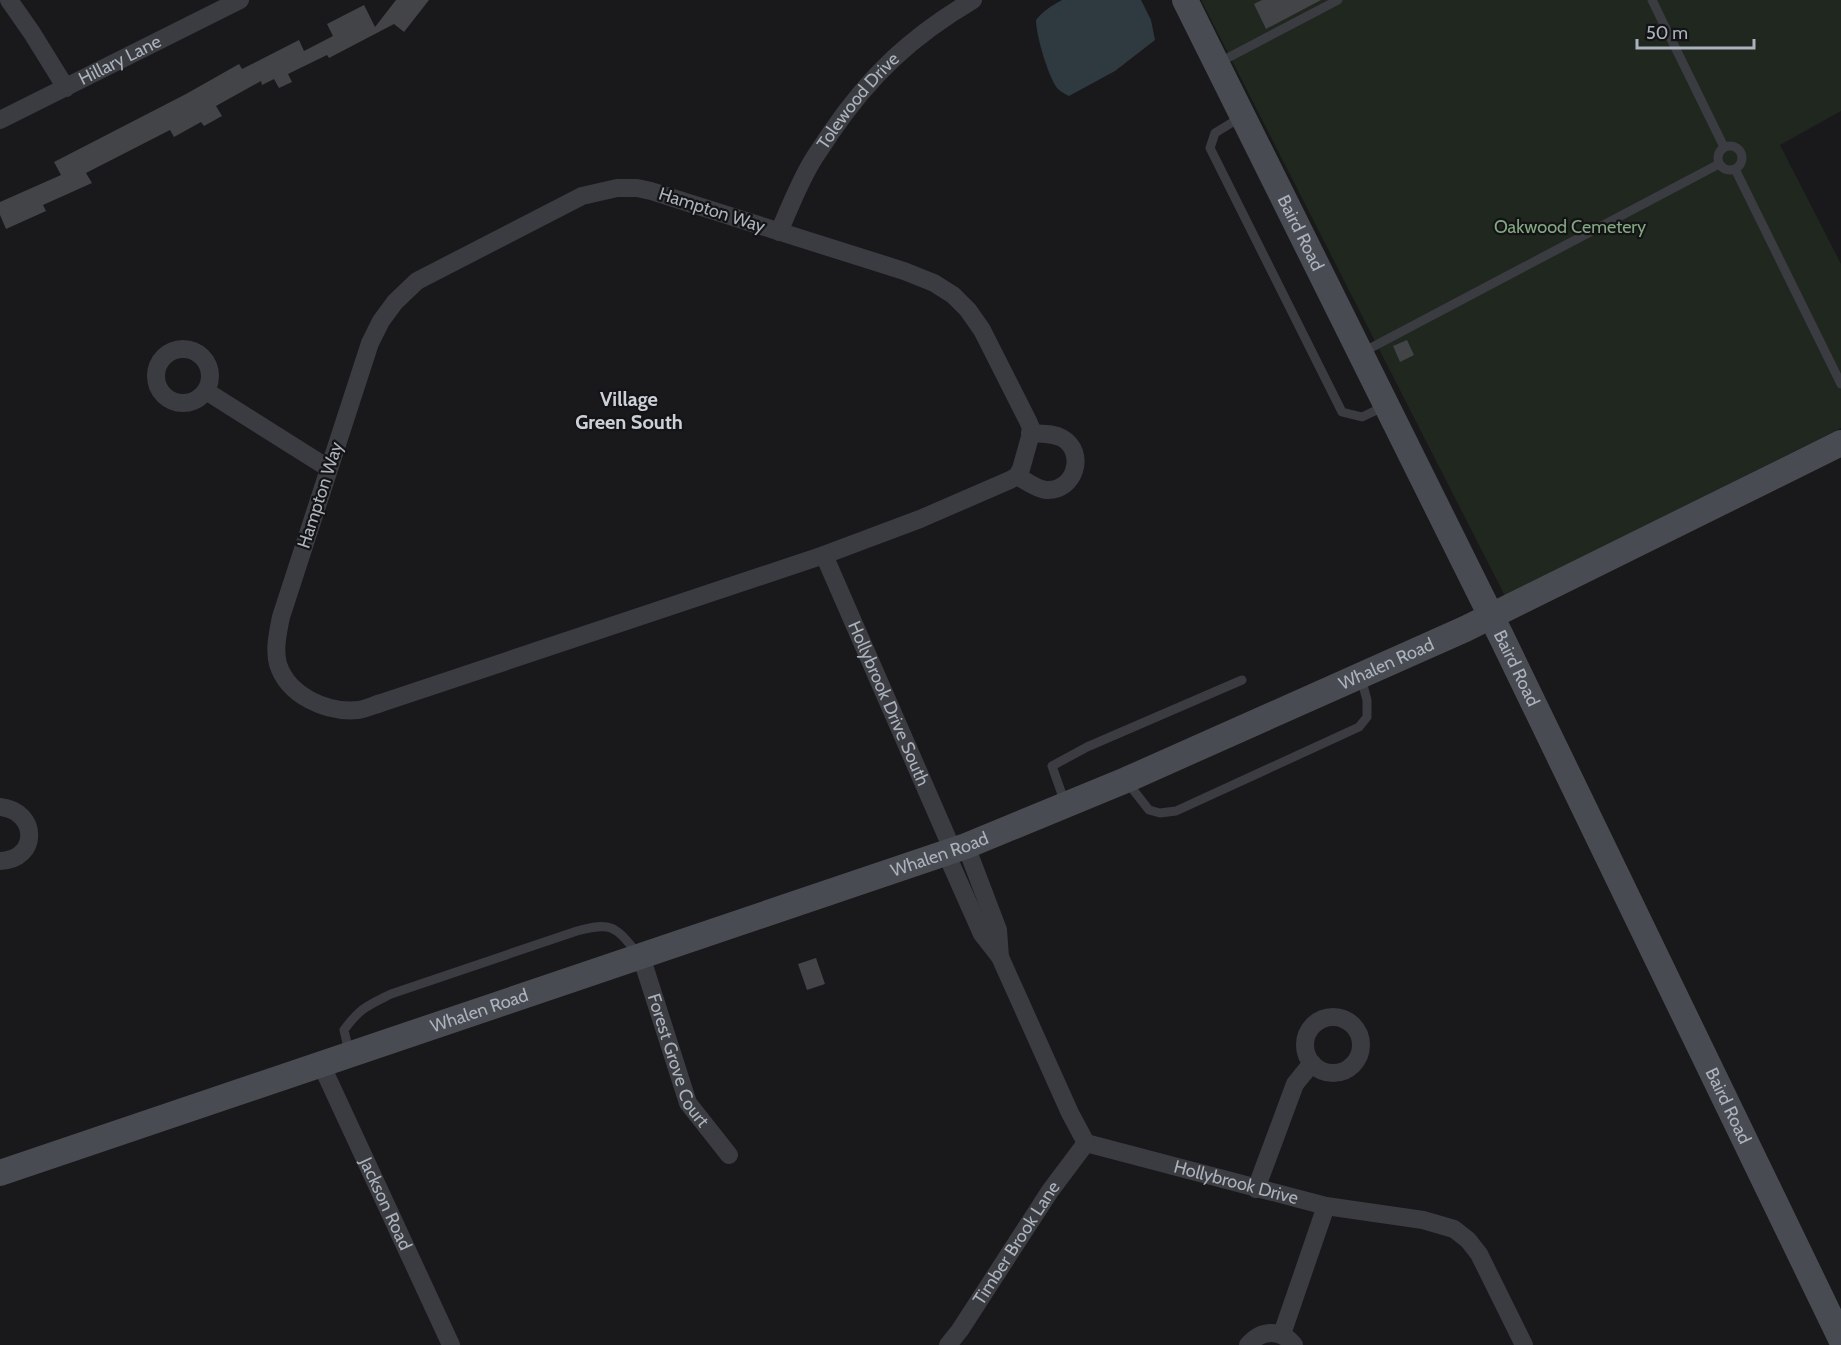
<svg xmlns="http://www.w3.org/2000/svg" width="1841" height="1345" viewBox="0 0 1841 1345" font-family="Cabin,sans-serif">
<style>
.green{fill:#1f271f}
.water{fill:#2e3a40}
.building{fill:#434448}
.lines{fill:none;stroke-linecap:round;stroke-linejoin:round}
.lane{stroke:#3a3c41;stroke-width:9}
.street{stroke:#3a3c41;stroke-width:18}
.secondary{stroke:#484b51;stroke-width:26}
.labels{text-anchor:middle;stroke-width:4.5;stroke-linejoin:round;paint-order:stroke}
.street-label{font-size:18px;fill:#abb2bb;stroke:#141416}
.park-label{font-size:18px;fill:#83a781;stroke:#141416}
.neighbourhood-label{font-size:20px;font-weight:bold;fill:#ccd0d7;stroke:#141416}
</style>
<rect width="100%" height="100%" fill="#19191b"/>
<path class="green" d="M1201 0H1841V111L1780 145 1841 264V428L1505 596Z"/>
<path class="water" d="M1062 0H1141L1151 20 1155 40 1115 71 1069 96C1065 94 1061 92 1057 88 1048 76 1036 35 1036 20 1043 11 1051 6 1062 0Z"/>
<path class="building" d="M396 0H429L404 32 394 24 329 58 327 55 288 74 292 82 279 88 274 79 262 85 261 81 216 106 222 116 204 126 201 122 174 137 170 130 86 173 92 183 43 205 46 211 6 229 0 215V202L61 175 54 162 186 94 239 64 242 69 299 40 304 51 333 36 327 24 364 5 375 27Z
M1262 0H1321L1266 29 1254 4Z
M1407 340 1414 355 1400 362 1393 346Z
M816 958 825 984 807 990 798 964Z"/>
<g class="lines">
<path class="lane" d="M1652 0 1724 147
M1218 63 1338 0
M1241 117 1215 133 1210 148 1342 412 1362 417 1385 406
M1718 158a12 12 0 1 1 24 0a12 12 0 1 1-24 0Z
M1735 169 1841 384
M1363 352 1719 164
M1127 782 1149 810 1160 813 1176 811 1359 727 1367 717V700L1361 678
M1065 803 1052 766 1087 747 1242 680
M349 1052 344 1030C360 1008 367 1006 391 994L577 931C614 921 615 927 639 955"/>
<g class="street">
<path d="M9 0 32 33 66 88"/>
<path id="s1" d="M0 120 240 0"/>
<path d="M617 188H637L651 191 904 271 934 283 953 295 968 310 982 330 1028 421 1031 428 1030 437 1021 469 1017 476 1010 480 920 519 824 555 381 703C374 705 366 709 358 710 327 713 288 696 278 664 274 649 278 632 281 617L370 343 381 321 395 302 417 281 582 196Z"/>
<path id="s2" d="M779 232C789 209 798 186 810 165 816 154 824 144 830 134 870 75 912 36 973 0"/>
<circle cx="183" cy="376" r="27"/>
<path d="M206 391 328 468"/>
<path d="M1017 476C1026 481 1036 489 1046 490 1075 492 1087 452 1062 438 1053 433 1041 434 1030 433"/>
<path id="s3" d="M824 555 953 851"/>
<path d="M0 807C39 811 39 860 0 861"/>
<path d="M966 846 998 930 1000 957"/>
<path id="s4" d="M946 853 982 934 1000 957 1070 1113 1086 1143 1326 1206 1423 1220 1454 1229 1468 1240 1479 1254 1524 1345"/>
<path id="s5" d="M641 956 688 1103 729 1155"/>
<circle cx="1333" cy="1045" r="28"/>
<path id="s6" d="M321 1064 451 1345"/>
<path d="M1256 1189 1295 1084 1312 1063"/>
<path d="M1282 1334 1326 1206"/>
<path id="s7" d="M948 1345 960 1330 1050 1191 1086 1143"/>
<path d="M1248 1345C1262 1329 1281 1329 1294 1345"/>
</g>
<g class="secondary">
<path id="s8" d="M1185 0 1502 638 1841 1339"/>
<path id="s9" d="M0 1173 966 846 1126 780 1465 629 1841 443"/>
</g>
</g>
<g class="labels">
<g class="street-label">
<text dy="6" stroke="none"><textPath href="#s1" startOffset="134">Hillary Lane</textPath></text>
<text dy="6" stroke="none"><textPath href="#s2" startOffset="154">Tolewood Drive</textPath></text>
<text transform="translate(712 210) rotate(18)" y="6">Hampton Way</text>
<text dy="6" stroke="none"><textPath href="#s8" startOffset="260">Baird Road</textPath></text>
<text transform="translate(320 495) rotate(-72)" y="6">Hampton Way</text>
<text dy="6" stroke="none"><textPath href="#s9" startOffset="1478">Whalen Road</textPath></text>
<text dy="6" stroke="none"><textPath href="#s8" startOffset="746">Baird Road</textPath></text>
<text dy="6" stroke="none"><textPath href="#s3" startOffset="162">Hollybrook Drive South</textPath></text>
<text dy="6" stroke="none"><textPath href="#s9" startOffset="992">Whalen Road</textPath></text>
<text dy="6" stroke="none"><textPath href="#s9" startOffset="506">Whalen Road</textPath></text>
<text dy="6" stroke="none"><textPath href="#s5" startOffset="111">Forest Grove Court</textPath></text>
<text dy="6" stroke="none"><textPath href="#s8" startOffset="1232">Baird Road</textPath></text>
<text dy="6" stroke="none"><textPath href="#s4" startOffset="478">Hollybrook Drive</textPath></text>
<text dy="6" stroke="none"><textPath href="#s6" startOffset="154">Jackson Road</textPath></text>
<text dy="6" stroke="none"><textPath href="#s7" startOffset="123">Timber Brook Lane</textPath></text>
</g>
<g class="park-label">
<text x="1570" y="233">Oakwood Cemetery</text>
</g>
<g class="neighbourhood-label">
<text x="629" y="406">Village<tspan x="629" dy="23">Green South</tspan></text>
</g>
</g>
<path d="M1637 39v9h117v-9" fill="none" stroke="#abb2bb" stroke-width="3"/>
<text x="1646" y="39" font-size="18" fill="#abb2bb" stroke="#141416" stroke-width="4.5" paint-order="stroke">50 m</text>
</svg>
